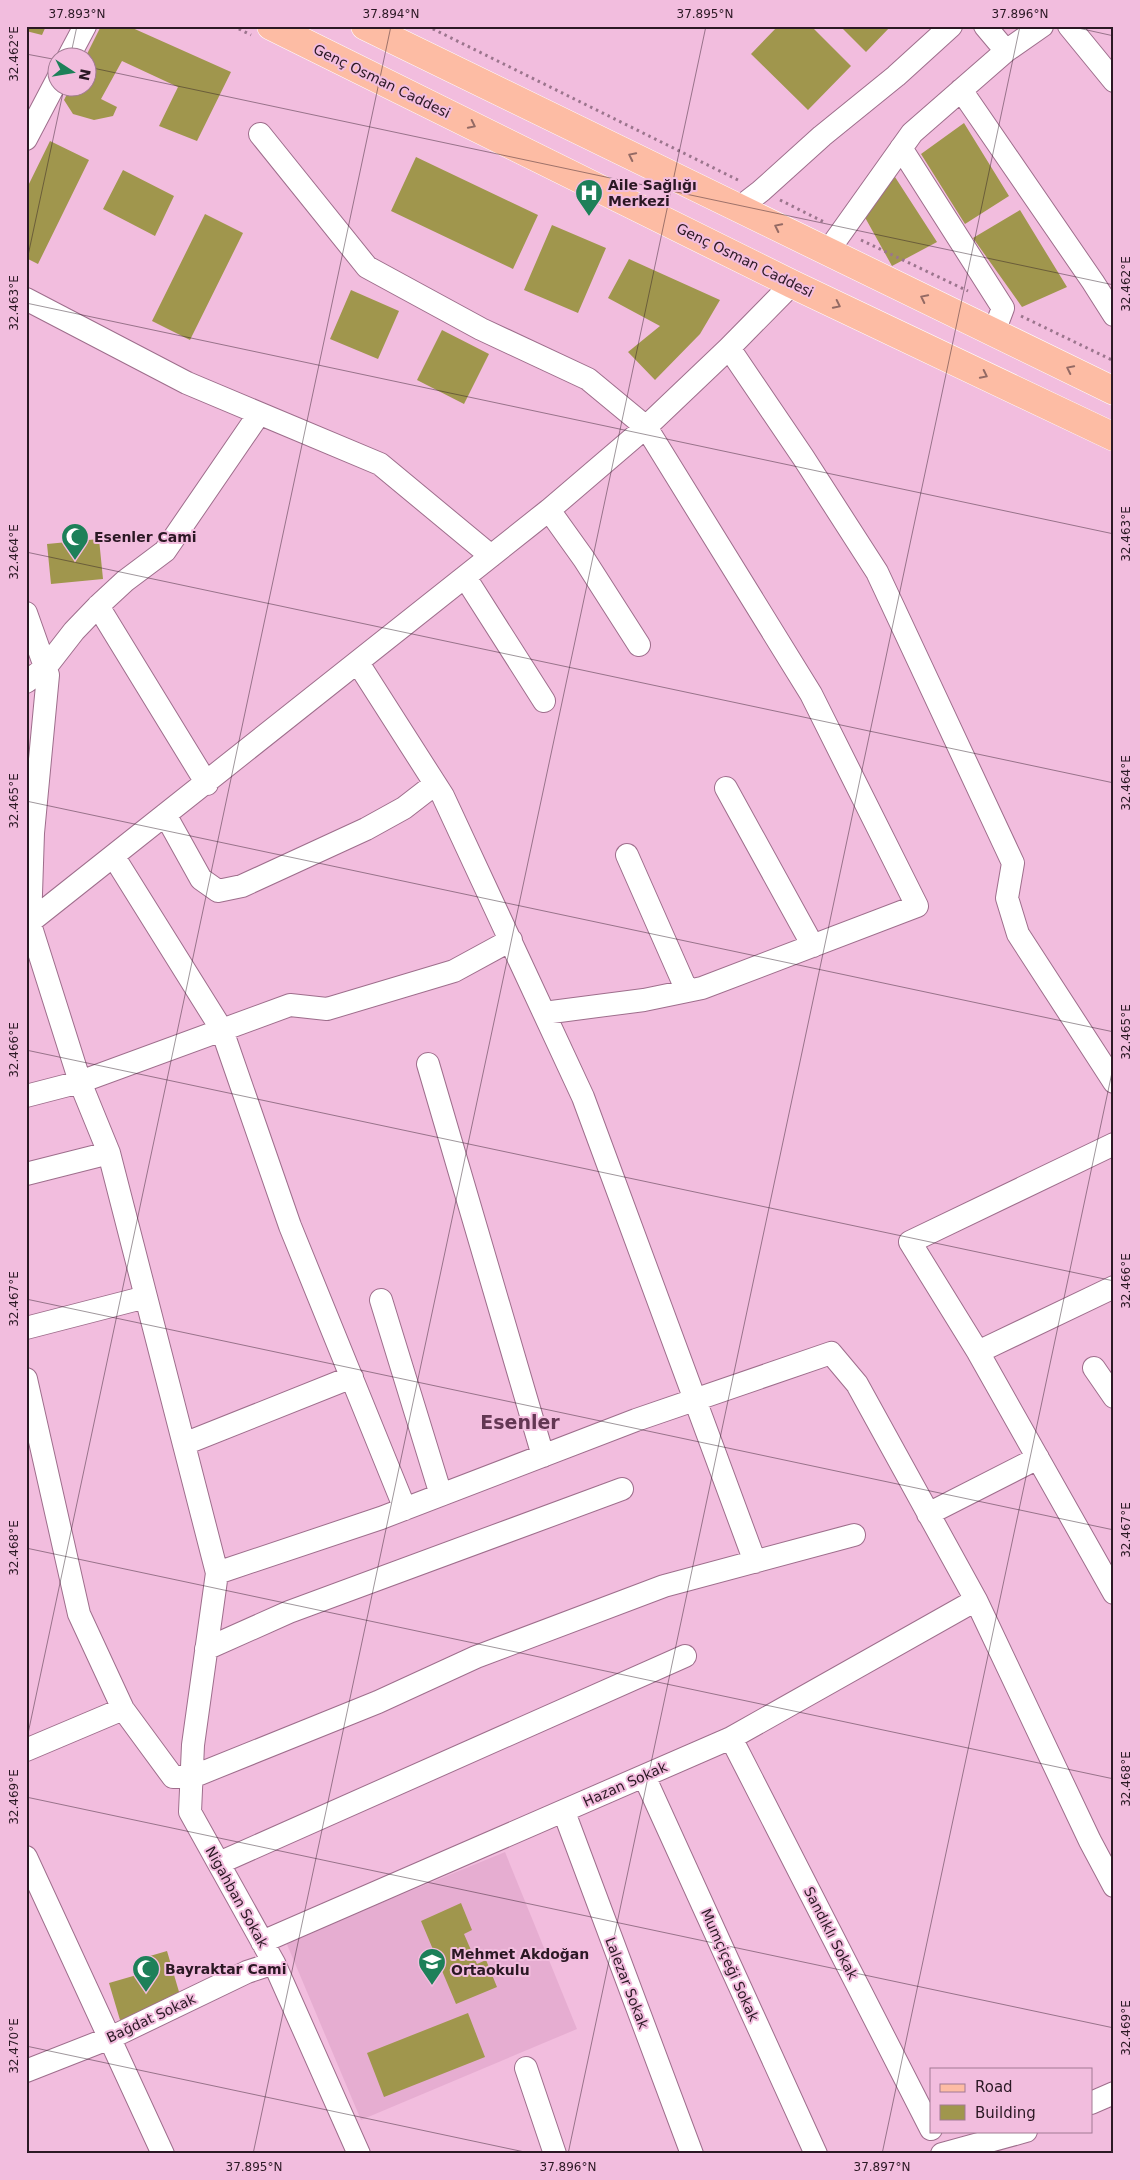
<svg xmlns="http://www.w3.org/2000/svg" width="1140" height="2180" viewBox="0 0 1140 2180" font-family="'DejaVu Sans',sans-serif">
<style>
.built{fill:#e6add1}
.building{fill:#a0964d}
.lines{fill:none;stroke-linecap:round;stroke-linejoin:round}
.minor-casing{stroke:#9e6e8c;stroke-width:24}
.major-casing{stroke:#fff;stroke-width:29}
.path{stroke:#9b758d;stroke-width:3;stroke-dasharray:2.5 4;stroke-linecap:butt}
.minor{stroke:#fff;stroke-width:22}
.major{stroke:#fdbca4;stroke-width:28}
.oneway{stroke:#946a64}
.ticks{fill:none;stroke:#2b1824;stroke-width:1;stroke-opacity:0.45}
.labels{text-anchor:middle;stroke-width:4;stroke-linejoin:round;paint-order:stroke}
.street-label{font-size:14px;fill:#2b1824;stroke:#f2bdde}
.poi-label{font-size:14px;font-weight:bold;fill:#2b1824;stroke:#f2bdde;text-anchor:start}
.district-label{font-size:19px;font-weight:bold;fill:#633753;stroke:#f2bdde}
.neatline{fill:none;stroke:#2b1824;stroke-width:2}
.ticks-label{font-size:12px;text-anchor:middle;fill:#2b1824}
</style>
<rect width="100%" height="100%" fill="#f2bdde"/>
<path class="built" d="M505 1852 577 2029 361 2120 286 1942Z"/>
<path class="building" d="M26 26H46L42 35 26 31Z
M101 26H128L231 72 197 141 159 126 178 87 122 61 101 99 117 107 113 116 94 120 73 114 64 100 70 88H88V58H85Z
M778 26H811L851 66 808 110 751 54Z
M840 26H891L866 52Z
M964 123 1009 196 965 224 921 154Z
M50 141 89 160 38 264 26 258V190Z
M416 157 538 215 513 269 391 211Z
M123 170 174 196 155 236 103 209Z
M895 177 937 242 892 266 857 203Z
M1020 210 1067 287 1022 307 973 238Z
M205 214 243 233 190 340 152 321Z
M552 225 606 248 578 313 524 290Z
M629 259 720 300 700 334 655 380 628 352 660 326 608 298Z
M351 290 399 311 378 359 330 339Z
M442 330 489 354 464 404 417 380Z
M99 539 103 579 51 584 47 544Z
M461 1903 472 1930 464 1934 477 1964 486 1960 497 1987 456 2004 421 1921Z
M167 1951 182 2002 120 2020 109 1983 147 1972 143 1958Z
M468 2013 485 2057 384 2097 367 2053Z"/>
<g class="lines">
<defs>
<path id="minor" d="M985 26 1006 51
M1069 26 1114 81
M68 58 85 26
M961 90 1093 282 1114 315
M260 134 367 267 481 329 588 379 646 427 811 694 917 906 702 988 644 1000 544 1013
M26 139 58 78
M901 148 1003 308 994 332
M739 208 761 191 822 136 896 76 951 26
M828 251 912 133 1006 51 1042 26
M26 299 187 383 380 464 491 556
M729 348 803 457 877 572 1013 863 1007 898 1018 934 1114 1082
M549 510 584 559 639 645
M465 577 544 701
M98 606 207 784
M26 613 48 675 33 833 30 924 80 1082 109 1153 217 1573 193 1745 190 1812 274 1963 359 2154
M358 663 443 796 583 1097 755 1562
M26 682 46 667 74 631 98 606 125 581 165 551 259 414
M726 788 813 946
M166 816 201 879 218 891 242 886 366 829 404 808 435 784
M627 855 687 991
M114 857 222 1030 290 1226 405 1509
M26 925 549 510 646 427 729 348 792 284
M428 1064 543 1456
M26 1096 80 1082 290 1005 327 1009 454 971 511 940
M1114 1144 910 1242 978 1352 1114 1593
M26 1174 109 1153
M381 1300 441 1495
M26 1328 146 1297
M978 1352 1114 1287
M1094 1368 1114 1397
M26 1379 79 1614 123 1709 173 1777H192L378 1702 476 1657 664 1586 854 1535
M184 1444 352 1377
M928 1514 1038 1458
M217 1573 381 1518 636 1420 831 1353 857 1384 976 1600 1090 1841 1114 1886
M206 1649 289 1612 622 1489
M731 1738 931 2129
M26 1750 123 1709
M644 1776 816 2154
M564 1812 692 2154
M26 1857 163 2154
M219 1863 685 1656
M262 1942 731 1738 976 1600
M526 2068 555 2154
M26 2071 110 2038 247 1972 274 1963
M1091 2103 1114 2093
M942 2154 1026 2131"/>
<path id="major" d="M271 26 792 284 1114 437
M365 26 1114 391"/>
</defs>
<use href="#minor" class="minor-casing"/>
<use href="#major" class="major-casing"/>
<path class="path" d="M233 26 251 35
M427 26 740 181
M780 200 826 223
M861 240 968 291
M1021 316 1114 361"/>
<use href="#minor" class="minor"/>
<use href="#major" class="major"/>
</g>
<defs><path id="oneway-chevron" d="M-2-3.5L2.5 0L-2 3.5" fill="none" stroke-width="1.6" stroke-linecap="round" stroke-linejoin="round" transform="scale(1.25)"/></defs>
<g class="oneway">
<use href="#oneway-chevron" transform="translate(472 125) rotate(26)"/>
<use href="#oneway-chevron" transform="translate(632 156) rotate(-154)"/>
<use href="#oneway-chevron" transform="translate(778 227) rotate(-154)"/>
<use href="#oneway-chevron" transform="translate(924 298) rotate(-154)"/>
<use href="#oneway-chevron" transform="translate(837 305) rotate(26)"/>
<use href="#oneway-chevron" transform="translate(1070 369) rotate(-154)"/>
<use href="#oneway-chevron" transform="translate(984 375) rotate(26)"/>
</g>
<path class="ticks" d="M1069 26 1114 36M26 54 58 60M70 58 77 26M88 67 1114 285M26 265 64 88M26 303 1114 534M26 552 1114 783M26 801 1114 1032M26 1050 1114 1281M26 1299 1114 1530M26 1548 1114 1779M26 1743 391 26M26 1797 1114 2028M26 2046 534 2154M253 2154 706 26M568 2154 1020 26M882 2154 1114 1063"/>
<defs>
<symbol id="hospital-pin" viewBox="-11 -11 22 30"><path d="M0 17L-7.5 6A9.5 9.5 0 1 1 7.5 6Z" fill="#1d8059" stroke="#f2bdde"/><path d="M-5-5h3v3.5h4V-5h3V5h-3V1.5h-4V5h-3Z" fill="#fff"/></symbol>
<symbol id="mosque-pin" viewBox="-11 -11 22 30"><path d="M0 17L-7.5 6A9.5 9.5 0 1 1 7.5 6Z" fill="#1d8059" stroke="#f2bdde"/><path d="M3.5-4.9A6 6 0 1 0 3.5 4.9A5 5 0 1 1 3.5-4.9Z" fill="#fff"/></symbol>
<symbol id="school-pin" viewBox="-11 -11 22 30"><path d="M0 17L-7.5 6A9.5 9.5 0 1 1 7.5 6Z" fill="#1d8059" stroke="#f2bdde"/><path d="M0-5L7-2L0 1L-7-2ZM-4 1L0 2.5L4 1V4Q0 6-4 4Z" fill="#fff"/></symbol>
</defs>
<g fill-rule="evenodd">
<use href="#hospital-pin" x="573" y="177" width="32" height="43"/>
<use href="#mosque-pin" x="59" y="521" width="32" height="43"/>
<use href="#school-pin" x="416" y="1946" width="32" height="43"/>
<use href="#mosque-pin" x="130" y="1953" width="32" height="43"/>
</g>
<g class="labels">
<g class="street-label">
<text transform="translate(382 81) rotate(26)" y="5">Genç Osman Caddesi</text>
<text transform="translate(745 260) rotate(26)" y="5">Genç Osman Caddesi</text>
<text transform="translate(625 1784) rotate(-24)" y="5">Hazan Sokak</text>
<text transform="translate(237 1897) rotate(61)" y="5">Nigahban Sokak</text>
<text transform="translate(831 1933) rotate(63)" y="5">Sandıklı Sokak</text>
<text transform="translate(730 1965) rotate(66)" y="5">Mumçiçeği Sokak</text>
<text transform="translate(627 1983) rotate(69)" y="5">Lalezar Sokak</text>
<text transform="translate(151 2018) rotate(-25)" y="5">Bağdat Sokak</text>
</g>
<g class="poi-label">
<text x="608" y="190">Aile Sağlığı<tspan x="608" dy="16">Merkezi</tspan></text>
<text x="94" y="542">Esenler Cami</text>
<text x="451" y="1959">Mehmet Akdoğan<tspan x="451" dy="16">Ortaokulu</tspan></text>
<text x="165" y="1974">Bayraktar Cami</text>
</g>
<g class="district-label">
<text x="520" y="1429">Esenler</text>
</g>
</g>
<rect width="1140" height="2180" fill="none" stroke="#f2bdde" stroke-width="55"/>
<rect x="930" y="2068" width="162" height="65" fill="#f2bdde" stroke="#a27b94"/>
<rect x="940" y="2084" width="25" height="8" fill="#fdbca4" stroke="#a27b94"/>
<text x="975" y="2092" font-size="15" fill="#2b1824">Road</text>
<rect x="940" y="2105" width="25" height="15" fill="#a0964d" stroke="#a27b94"/>
<text x="975" y="2118" font-size="15" fill="#2b1824">Building</text>
<g transform="translate(72 72) rotate(102)"><circle r="24" fill="#f2bdde" stroke="#a27b94"/>
<path d="M0-4L9 19L0 12L-9 19Z" fill="#1d8059"/>
<text y="-8" font-size="14" font-weight="bold" text-anchor="middle" fill="#2b1824">N</text>
</g>
<rect x="28" y="28" width="1084" height="2124" class="neatline"/>
<g class="ticks-label">
<text x="77" y="18">37.893°N</text>
<text x="391" y="18">37.894°N</text>
<text x="705" y="18">37.895°N</text>
<text x="1020" y="18">37.896°N</text>
<text transform="translate(14 54) rotate(-90)" y="4">32.462°E</text>
<text transform="translate(1126 284) rotate(-90)" y="4">32.462°E</text>
<text transform="translate(14 303) rotate(-90)" y="4">32.463°E</text>
<text transform="translate(1126 534) rotate(-90)" y="4">32.463°E</text>
<text transform="translate(14 552) rotate(-90)" y="4">32.464°E</text>
<text transform="translate(1126 783) rotate(-90)" y="4">32.464°E</text>
<text transform="translate(14 801) rotate(-90)" y="4">32.465°E</text>
<text transform="translate(1126 1032) rotate(-90)" y="4">32.465°E</text>
<text transform="translate(14 1050) rotate(-90)" y="4">32.466°E</text>
<text transform="translate(1126 1281) rotate(-90)" y="4">32.466°E</text>
<text transform="translate(14 1299) rotate(-90)" y="4">32.467°E</text>
<text transform="translate(1126 1530) rotate(-90)" y="4">32.467°E</text>
<text transform="translate(14 1548) rotate(-90)" y="4">32.468°E</text>
<text transform="translate(1126 1779) rotate(-90)" y="4">32.468°E</text>
<text transform="translate(14 1797) rotate(-90)" y="4">32.469°E</text>
<text transform="translate(1126 2028) rotate(-90)" y="4">32.469°E</text>
<text transform="translate(14 2046) rotate(-90)" y="4">32.470°E</text>
<text x="254" y="2171">37.895°N</text>
<text x="568" y="2171">37.896°N</text>
<text x="882" y="2171">37.897°N</text>
</g>
</svg>
